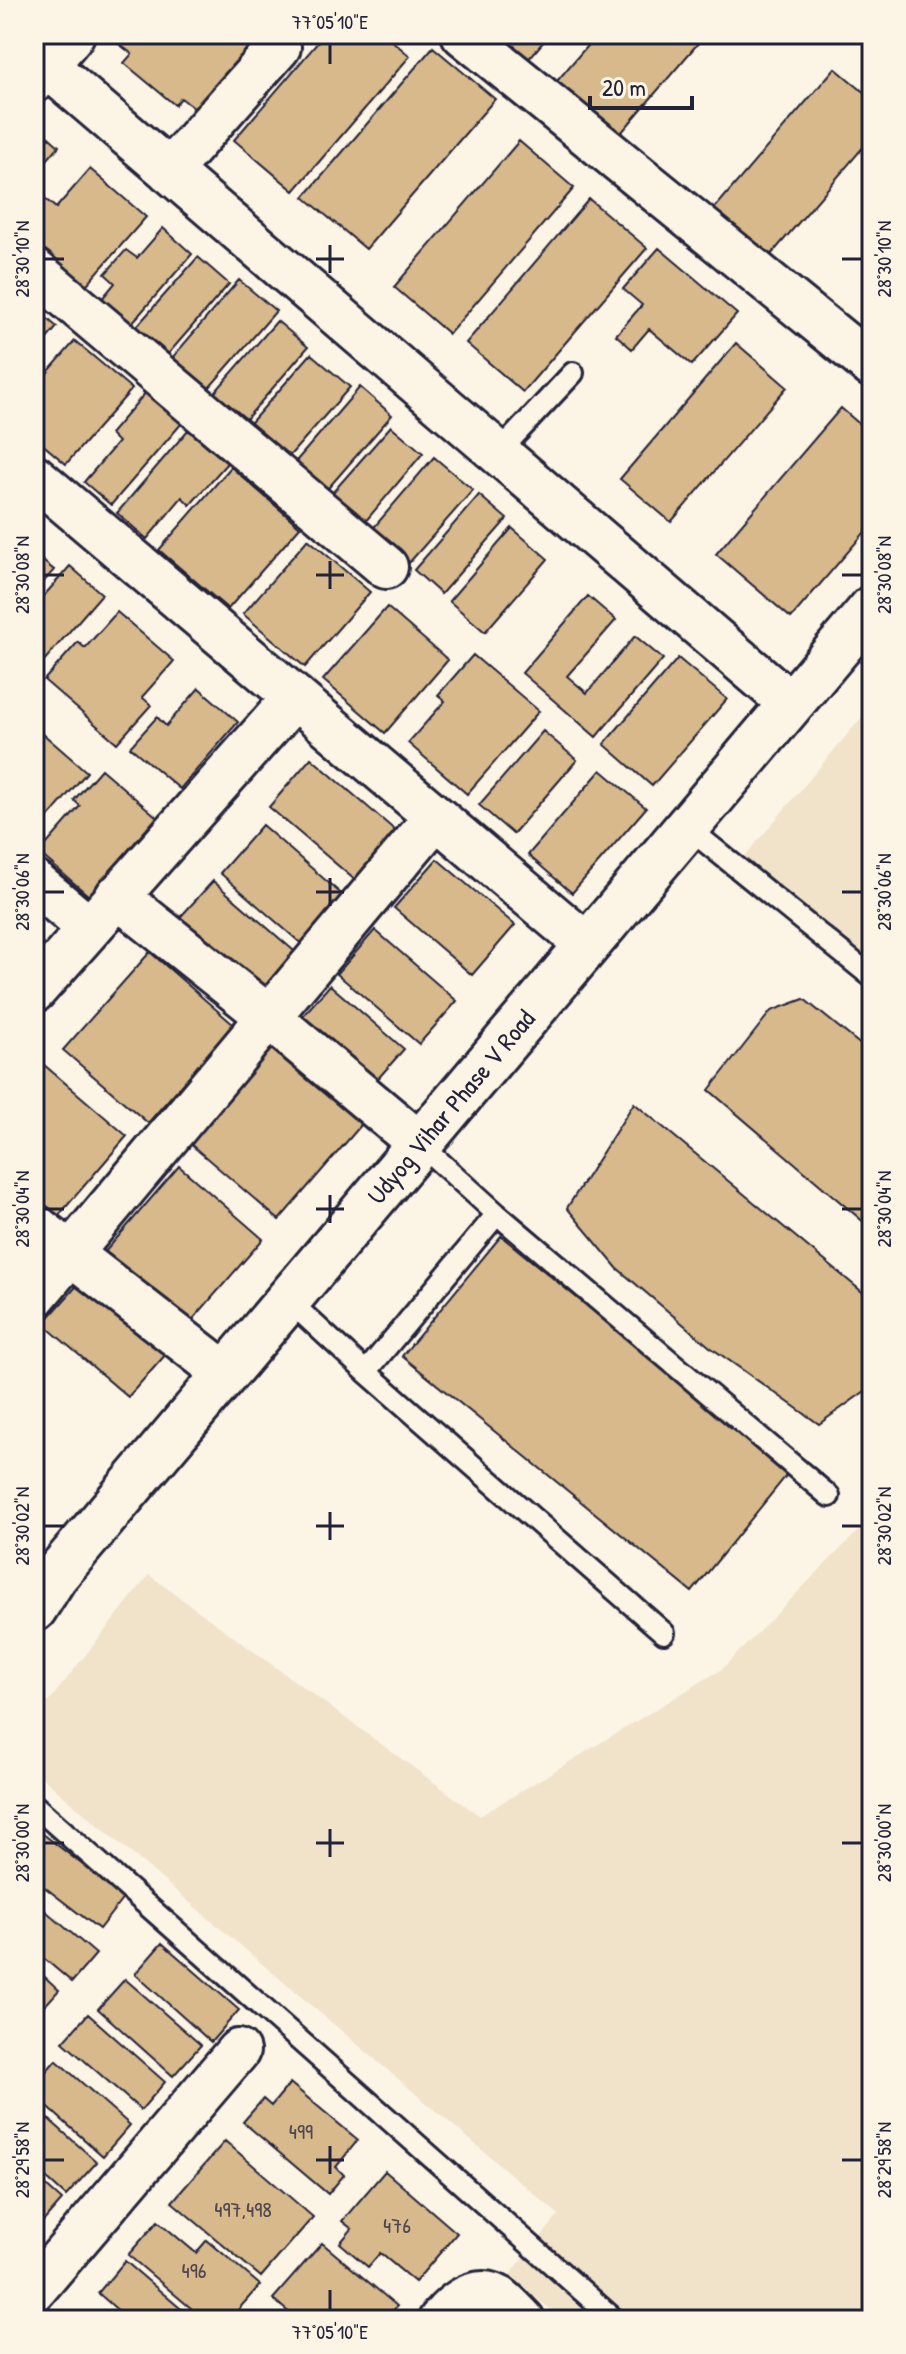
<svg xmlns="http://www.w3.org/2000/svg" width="906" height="2354" viewBox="0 0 906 2354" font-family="'Patrick Hand',sans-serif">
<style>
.built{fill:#f1e3ca}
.building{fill:#d7b98b;stroke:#22223b;stroke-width:2}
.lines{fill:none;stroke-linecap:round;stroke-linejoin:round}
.lane-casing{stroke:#22223b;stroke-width:26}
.street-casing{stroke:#22223b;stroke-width:48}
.secondary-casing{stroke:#22223b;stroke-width:50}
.lane{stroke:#fcf5e5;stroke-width:20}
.street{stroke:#fcf5e5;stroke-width:42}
.secondary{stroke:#fcf5e5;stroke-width:44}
.ticks{fill:none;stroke:#22223b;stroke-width:3}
.labels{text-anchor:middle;stroke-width:8;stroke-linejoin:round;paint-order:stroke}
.number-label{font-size:22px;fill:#4f484f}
.street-label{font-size:26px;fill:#22223b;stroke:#fcf5e5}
.neatline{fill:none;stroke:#22223b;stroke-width:3}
.ticks-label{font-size:20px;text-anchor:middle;fill:#22223b}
</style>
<rect width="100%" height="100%" fill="#fcf5e5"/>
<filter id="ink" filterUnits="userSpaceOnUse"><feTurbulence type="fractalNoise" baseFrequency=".0125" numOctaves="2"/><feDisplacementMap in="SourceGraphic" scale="16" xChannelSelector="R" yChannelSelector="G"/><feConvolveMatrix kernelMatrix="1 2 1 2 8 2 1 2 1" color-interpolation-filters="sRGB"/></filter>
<g filter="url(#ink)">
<path class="built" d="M872 705V990L734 869Z
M872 1517V2320H565L508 2277 559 2215 34 1771V1720L149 1575 480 1816 722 1669Z"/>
<path class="building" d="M121 34H266L199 112 181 98 175 105 124 63 132 54 115 41Z
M325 34H384L410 56 294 191 234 140Z
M480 34H550L521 68Z
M597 34H706L609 147 546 94Z
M433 47 495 99 366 249 304 197Z
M835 68 872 99V137L764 263 708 216Z
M34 124 59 146 34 175Z
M519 141 574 188 449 334 394 287Z
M90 169 146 217 81 291 34 251V210L44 198 56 208Z
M589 199 647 248 523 392 466 343Z
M163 228 192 254 125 331 96 306 115 283 105 274 126 250 137 258Z
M659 248 737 314 692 365 649 329 632 349 616 335 642 305 623 289Z
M198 257 229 284 162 361 130 334Z
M239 280 276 311 202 396 165 366Z
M34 307 57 327 34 354Z
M277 321 308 347 241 425 210 398Z
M75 341 132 389 66 464 34 437V388Z
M736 343 787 387 671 522 620 479Z
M311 354 350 387 285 461 246 428Z
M360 387 392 415 323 494 291 467Z
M146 392 182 423 111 505 84 482 118 442 110 434Z
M841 408 872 435V524L791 618 716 554Z
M391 426 423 453 359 529 326 500Z
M188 430 227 463 190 505 182 497 147 539 117 513Z
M434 457 473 490 408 564 370 532Z
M231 467 300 527 228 609 159 550Z
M479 495 507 519 441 594 414 570Z
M512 528 548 559 485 632 449 601Z
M308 539 370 592 305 667 243 614Z
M34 554 54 570 34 593Z
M70 566 102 594 36 670 34 668V607Z
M588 596 616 620 567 676 587 693 635 636 663 659 596 737 522 673Z
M387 607 448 660 385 733 323 680Z
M117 612 174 661 142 697 151 705 117 743 44 680 78 642 85 648Z
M473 655 539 711 467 794 408 743 445 701 438 695Z
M678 658 727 699 652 786 604 744Z
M199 688 238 722 180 789 130 747 157 717 166 726Z
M34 726 87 772 34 834Z
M543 731 577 760 513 834 479 805Z
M311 758 397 832 355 880 269 807Z
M101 769 157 817 89 896 39 853 80 806 74 800Z
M601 770 646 808 572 893 528 855Z
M262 825 346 898 304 946 220 873Z
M437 859 515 925 472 975 394 908Z
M213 881 300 956 262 999 174 924Z
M375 930 457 1001 419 1044 337 974Z
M150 952 234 1025 148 1123 63 1050Z
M330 985 404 1049 368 1090 294 1026Z
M804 999 872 1054V1229L709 1090 771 1011Z
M265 1041 362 1124 279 1220 182 1137Z
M43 1064 127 1136 47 1229 34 1218V1074Z
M634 1103 872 1300V1386L819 1424 710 1347 617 1268 567 1208Z
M179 1166 263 1239 182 1332 98 1260Z
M501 1236 790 1471 692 1592 402 1356Z
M82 1280 167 1353 128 1397 43 1324Z
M34 1827 124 1897 99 1929 34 1879Z
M34 1901 96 1954 72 1982 34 1950Z
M162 1943 239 2010 211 2042 135 1974Z
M34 1967 59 1990 34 2018Z
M125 1979 201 2045 173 2076 98 2009Z
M88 2014 165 2082 141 2110 63 2042Z
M56 2060 130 2125 103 2156 34 2095V2085Z
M290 2083 358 2140 336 2167 344 2175 328 2194 243 2122 263 2099 271 2106Z
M34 2106 97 2162 66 2196 34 2167Z
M225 2141 313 2217 261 2277 172 2202Z
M385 2171 457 2233 415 2282 380 2253 368 2267 340 2243 352 2229 342 2221Z
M34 2175 62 2200 34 2232Z
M158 2221 196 2253 207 2240 260 2285 229 2320H205L128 2255Z
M322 2243 397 2306 385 2320H298L273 2299Z
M125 2261 194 2320H129L98 2293Z"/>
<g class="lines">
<defs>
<path id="lane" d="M498 453 573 373
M687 827 872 977
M420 1144 497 1214 829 1496
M288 1300 366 1372 664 1633
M366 1372 497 1214
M34 1805 615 2320"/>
<path id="street" d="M463 34 872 366
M47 66 791 704
M34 81 73 34
M169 171 279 47
M34 270 386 567
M34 476 587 945
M34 882 89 928
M117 896 270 1018 420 1144
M34 991 295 697
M34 1225 226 1374
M34 1297 436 817
M34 2290 238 2051
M440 2320C454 2303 476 2284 500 2298 508 2304 516 2313 523 2320"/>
<path id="secondary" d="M34 1609 55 1576 872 608"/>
</defs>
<use href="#lane" class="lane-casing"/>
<use href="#street" class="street-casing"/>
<use href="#secondary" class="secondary-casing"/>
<use href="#lane" class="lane"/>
<use href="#street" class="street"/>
<use href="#secondary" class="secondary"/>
</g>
</g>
<path class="ticks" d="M330 44V64M330 245V273M44 259H64M316 259H344M842 259H862M330 561V589M44 575H64M316 575H344M842 575H862M330 878V906M44 892H64M316 892H344M842 892H862M330 1195V1223M44 1209H64M316 1209H344M842 1209H862M330 1512V1540M44 1526H64M316 1526H344M842 1526H862M330 1829V1857M44 1843H64M316 1843H344M842 1843H862M330 2146V2174M44 2160H64M316 2160H344M842 2160H862M330 2290V2310"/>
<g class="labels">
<g class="number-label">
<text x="301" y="2139">499</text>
<text x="243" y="2217">497,498</text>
<text x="397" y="2233">476</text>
<text x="194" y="2278">496</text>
</g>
<g class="street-label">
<text transform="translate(451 1107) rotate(-50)" y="9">Udyog Vihar Phase V Road</text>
</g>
</g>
<rect width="906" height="2354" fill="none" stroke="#fcf5e5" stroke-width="88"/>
<path d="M590 96v12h102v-12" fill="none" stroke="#22223b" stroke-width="4"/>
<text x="602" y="96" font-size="24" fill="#22223b" stroke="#fcf5e5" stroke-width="6" paint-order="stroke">20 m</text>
<rect x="44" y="44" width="818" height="2266" class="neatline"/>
<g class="ticks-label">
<text x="330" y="29">77°05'10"E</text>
<text transform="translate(22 259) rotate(-90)" y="7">28°30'10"N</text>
<text transform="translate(884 259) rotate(-90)" y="7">28°30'10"N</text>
<text transform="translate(22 575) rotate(-90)" y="7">28°30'08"N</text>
<text transform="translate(884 575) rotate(-90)" y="7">28°30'08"N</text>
<text transform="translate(22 892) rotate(-90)" y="7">28°30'06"N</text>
<text transform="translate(884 892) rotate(-90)" y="7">28°30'06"N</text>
<text transform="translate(22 1209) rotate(-90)" y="7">28°30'04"N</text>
<text transform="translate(884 1209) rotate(-90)" y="7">28°30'04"N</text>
<text transform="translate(22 1526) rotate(-90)" y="7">28°30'02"N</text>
<text transform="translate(884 1526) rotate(-90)" y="7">28°30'02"N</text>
<text transform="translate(22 1843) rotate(-90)" y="7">28°30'00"N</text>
<text transform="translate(884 1843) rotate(-90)" y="7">28°30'00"N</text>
<text transform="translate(22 2160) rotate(-90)" y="7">28°29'58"N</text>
<text transform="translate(884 2160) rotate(-90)" y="7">28°29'58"N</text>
<text x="330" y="2339">77°05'10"E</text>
</g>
</svg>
